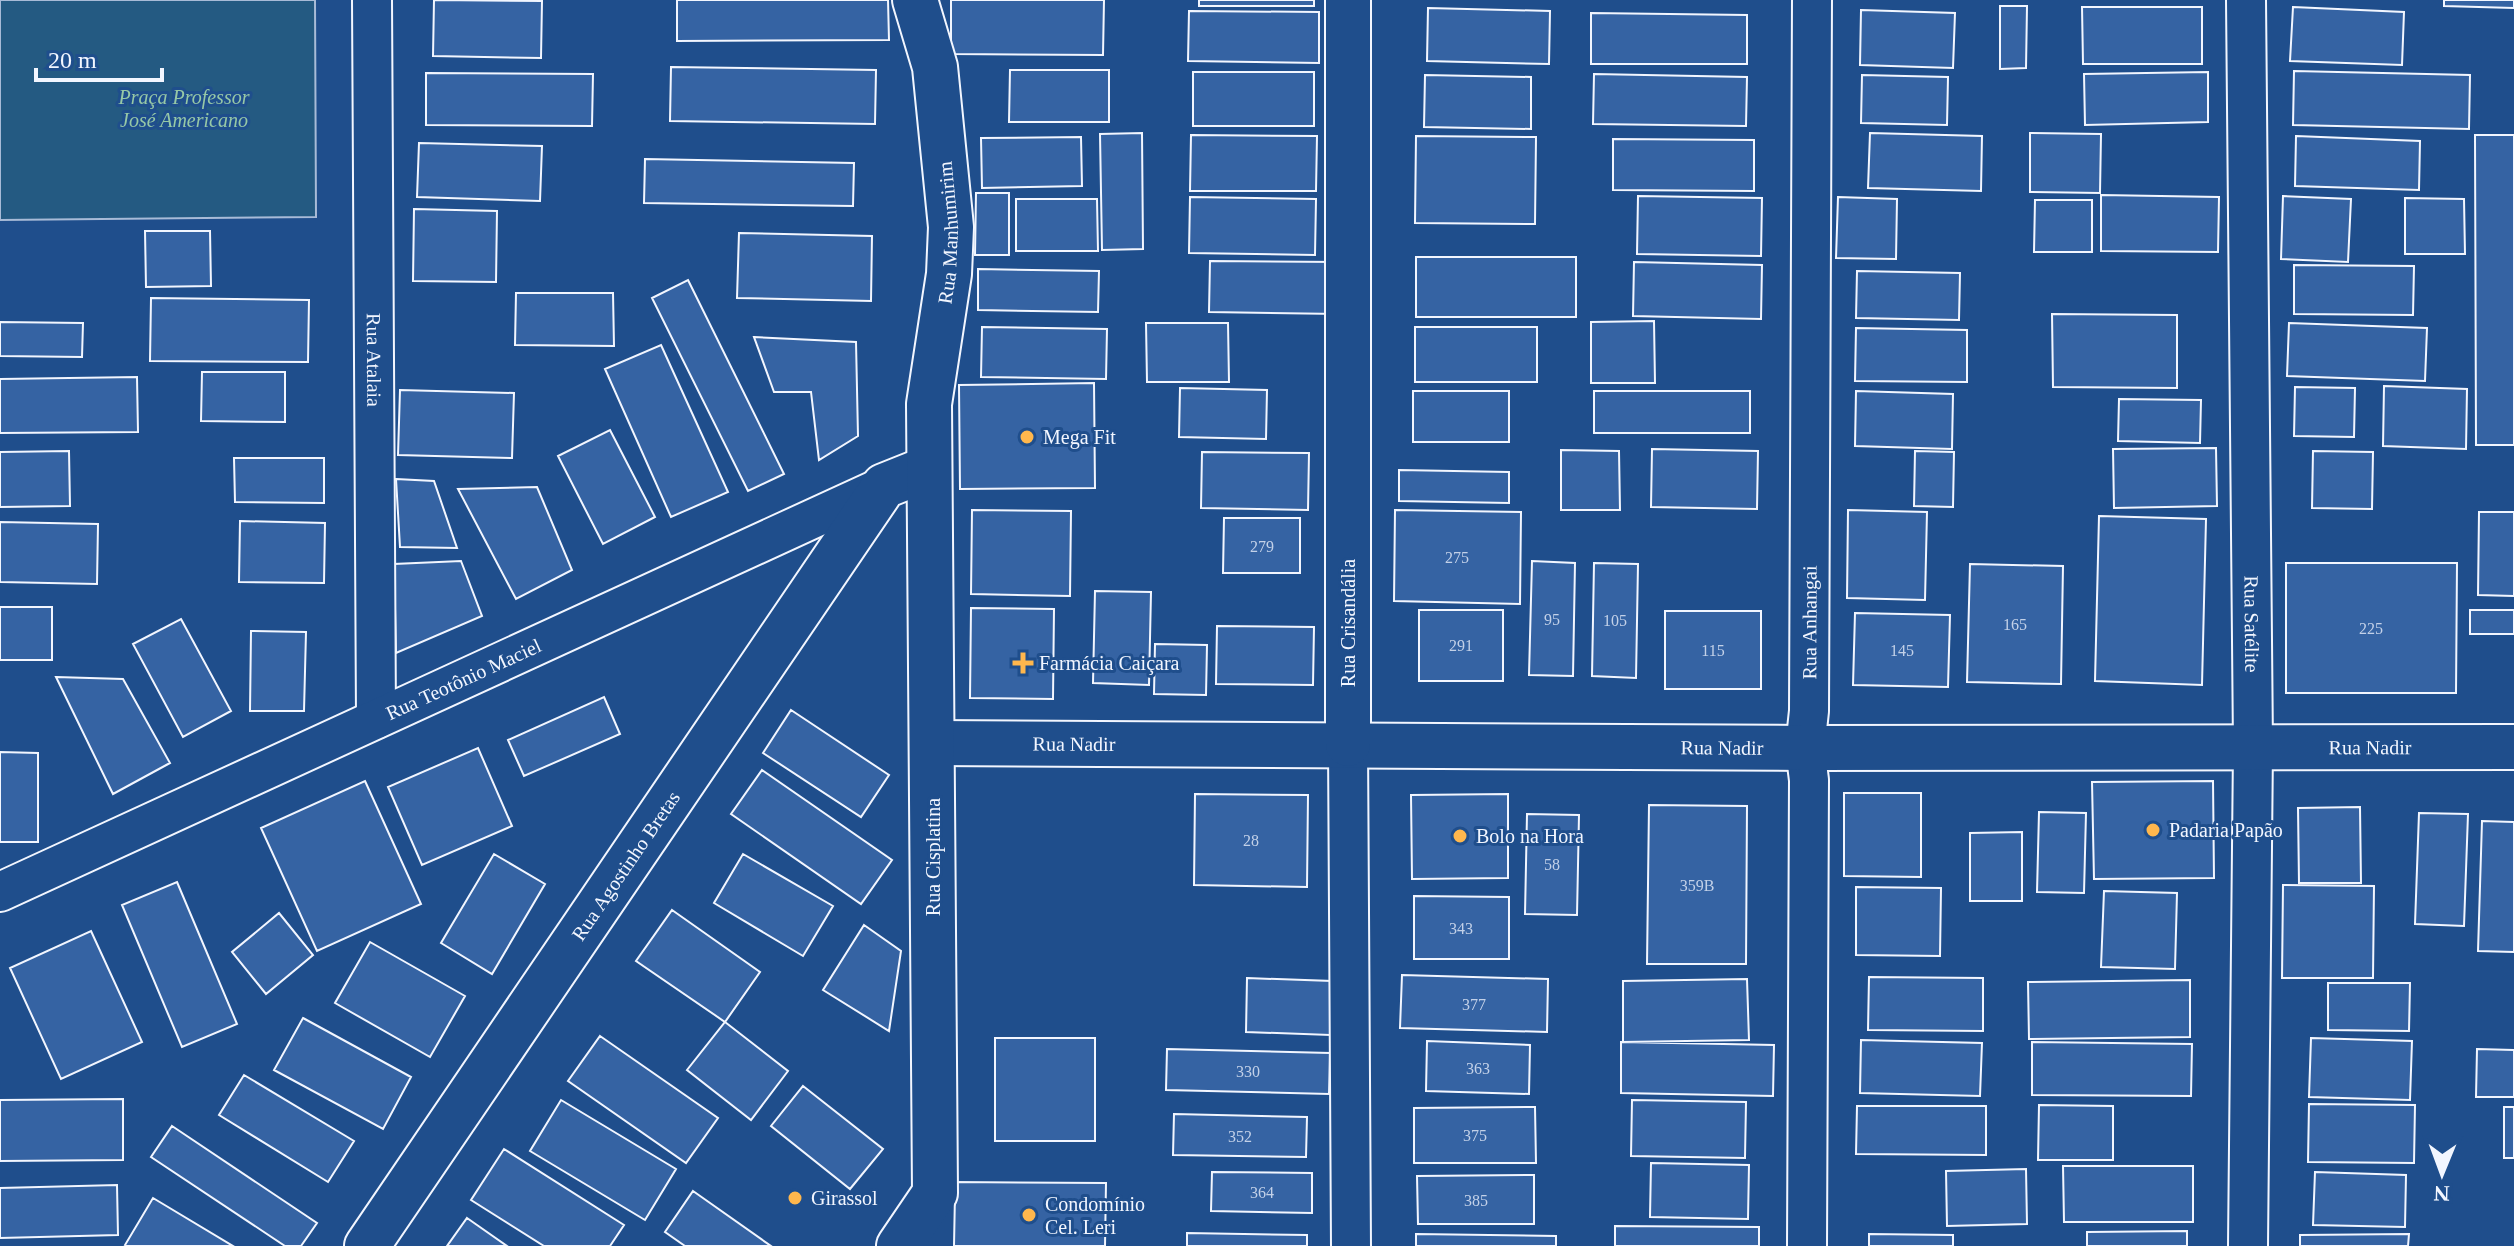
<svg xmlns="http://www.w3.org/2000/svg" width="2514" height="1246" viewBox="0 0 2514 1246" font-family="'Times New Roman',serif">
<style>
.green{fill:#245a82;stroke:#a8bbd7;stroke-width:2}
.building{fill:#3563a3;stroke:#f2f6ff;stroke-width:2}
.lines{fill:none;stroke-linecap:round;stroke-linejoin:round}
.street-casing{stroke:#f2f6ff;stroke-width:42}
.secondary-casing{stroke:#f2f6ff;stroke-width:48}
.street{stroke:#1f4e8c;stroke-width:38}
.secondary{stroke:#1f4e8c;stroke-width:44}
.poi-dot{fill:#ffb74d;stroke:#1f4e8c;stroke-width:3}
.labels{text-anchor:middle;stroke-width:6;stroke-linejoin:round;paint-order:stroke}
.number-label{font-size:16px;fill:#c3d1e8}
.park-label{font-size:20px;font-style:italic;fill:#97c8a6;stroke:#1f4e8c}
.street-label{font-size:20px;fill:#f2f6ff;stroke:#1f4e8c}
.poi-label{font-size:20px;fill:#f2f6ff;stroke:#1f4e8c;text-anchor:start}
</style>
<rect width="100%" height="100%" fill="#1f4e8c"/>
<path class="green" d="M0 0H315L316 217 0 220Z"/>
<path class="building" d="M434 0 542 1 541 58 433 56Z
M677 0H888L889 40 677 41Z
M951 0H1104L1103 55 951 54Z
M1199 0H1314V6H1199Z
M2444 0H2514V8L2444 6Z
M2000 6H2027L2026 68 2000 69Z
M2082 7H2202V64H2083Z
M2293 7 2404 12 2402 65 2290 61Z
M1428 8 1550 11 1549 64 1427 61Z
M1861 10 1955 13 1953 68 1860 65Z
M1189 11 1319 12V63L1188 61Z
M1591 13 1747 15V64H1591Z
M671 67 876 70 875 124 670 121Z
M1010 70H1109V122H1009Z
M2294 71 2470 75 2469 129 2293 125Z
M1193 72H1314V126H1193Z
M2208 72V122L2085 125 2084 74Z
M426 73 593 74 592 126 426 125Z
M1594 74 1747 77 1746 126 1593 124Z
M1425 75 1531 77V129L1424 127Z
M1862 75 1948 77 1947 125 1861 123Z
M1142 133 1143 249 1102 250 1100 134Z
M1870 133 1982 136 1981 191 1868 188Z
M2030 133 2101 134 2100 193 2030 192Z
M1191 135 1317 136 1316 191H1190Z
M2475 135H2514V445H2476Z
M1416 136 1536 137 1535 224 1415 223Z
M2296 136 2420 141 2419 190 2295 186Z
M1081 137 1082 186 982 188 981 138Z
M1613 139 1754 140V191L1613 190Z
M419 143 542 146 540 201 417 197Z
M645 159 854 163 853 206 644 203Z
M976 193H1009V255H975Z
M2101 195 2219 197 2218 252 2101 251Z
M1638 196 1762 198 1761 256 1637 254Z
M2283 196 2351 199 2348 262 2281 259Z
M1190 197 1316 199 1315 255 1189 253Z
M1838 197 1897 199 1896 259 1836 258Z
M2405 198 2464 199 2465 254H2405Z
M1016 199H1097L1098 251H1016Z
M2035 200H2092V252H2034Z
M414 209 497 211 496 282 413 281Z
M145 231H210L211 286 146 287Z
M739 233 872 236 871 301 737 298Z
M1416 257H1576V317H1416Z
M1210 261 1339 262V314L1209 312Z
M1634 262 1762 265 1761 319 1633 316Z
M2294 265 2414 266 2413 315 2294 314Z
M978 269 1099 271 1098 312 978 310Z
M1857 271 1960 273 1959 320 1856 318Z
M688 280 784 474 748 491 652 298Z
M516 293H613L614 346 515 345Z
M151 298 309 300 308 362 150 361Z
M2052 314 2177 315V388L2053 387Z
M1654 321 1655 383H1591V322Z
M0 322 83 323 82 357 0 356Z
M1146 323H1228L1229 382H1147Z
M2289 323 2427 328 2425 381 2287 376Z
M982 327 1107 329 1106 379 981 377Z
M1415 327H1537V382H1415Z
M1856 328 1967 330V382L1855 381Z
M754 337 856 342 858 436 819 460 811 392H774Z
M661 345 728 492 671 517 605 369Z
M202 372H285V422L201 421Z
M137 377 138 432 0 433V379Z
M1094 383 1095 488 960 489 959 385Z
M2384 386 2467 389 2466 449 2383 446Z
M2295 387 2355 388 2354 437 2294 436Z
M1180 388 1267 390 1266 439 1179 437Z
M400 390 514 393 512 458 398 455Z
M1413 391H1509V442H1413Z
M1594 391H1750V433H1594Z
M1856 391 1953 394 1952 449 1855 446Z
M2119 399 2201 400 2200 443 2118 441Z
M610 430 655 517 603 544 558 456Z
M2216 448 2217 506 2114 508 2113 449Z
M1652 449 1758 451 1757 509 1651 507Z
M1561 450 1619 451 1620 510H1561Z
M69 451 70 506 0 507V452Z
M1915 451 1954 452 1953 507 1914 506Z
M2313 451 2373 452 2372 509 2312 508Z
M1202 452 1309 453 1308 510 1201 508Z
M234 458H324V503L235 502Z
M1399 470 1509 472V503L1399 501Z
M396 479 434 481 457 548 400 547Z
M537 487 572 570 516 599 458 489Z
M972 510 1071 511 1070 596 971 594Z
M1395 510 1521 512 1520 604 1394 601Z
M1848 510 1927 512 1925 600 1847 598Z
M2479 512H2514V596L2478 595Z
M2099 516 2206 519 2202 685 2095 681Z
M1224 518H1300V573H1223Z
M240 521 325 523 324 583 239 582Z
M0 522 98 524 97 584 0 582Z
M461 561 482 616 396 653 394 564Z
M1532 561 1575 563 1573 676 1529 675Z
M1594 563 1638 564 1636 678 1592 676Z
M2286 563H2457L2456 693H2286Z
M1970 564 2063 566 2061 684 1967 682Z
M1095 591 1151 592 1149 685 1093 683Z
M0 607H52V660H0Z
M971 608 1054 609 1053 699 970 698Z
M1419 610H1503V681H1419Z
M2470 610H2514V634H2470Z
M1665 611H1761V689H1665Z
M1855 613 1950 615 1948 687 1853 685Z
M181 619 231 711 183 737 133 644Z
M1217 626 1314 627 1313 685 1216 684Z
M251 631 306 632 304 711H250Z
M1155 644 1207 645 1206 695 1154 694Z
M56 677 123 679 170 763 113 794Z
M604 697 620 734 524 776 508 740Z
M791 710 889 775 861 817 763 753Z
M478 748 512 826 422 865 388 787Z
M0 752 38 753V842H0Z
M762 770 892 860 861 904 731 814Z
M365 781 421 904 317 951 261 828Z
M2213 781 2214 878 2094 879 2092 782Z
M1844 793H1921V877L1844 876Z
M1195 794 1308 795 1307 887 1194 885Z
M1508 794V878L1412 879 1411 795Z
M1649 805 1747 806 1746 964H1647Z
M2360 807 2361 883H2299L2298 808Z
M2039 812 2086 813 2084 893 2037 892Z
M2419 813 2468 814 2464 926 2415 924Z
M1527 814 1579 815 1577 915 1525 914Z
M2482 821 2514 822V952L2478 951Z
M2022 832V901H1970V833Z
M494 854 545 884 492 974 441 943Z
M743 854 833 906 803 956 714 903Z
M177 882 237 1024 182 1047 122 905Z
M2283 885 2374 886 2373 978H2282Z
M1856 887 1941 888 1940 956 1856 955Z
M2104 891 2177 893 2175 969 2101 967Z
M1414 896 1509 897V959H1414Z
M672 910 760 972 725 1022 636 961Z
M279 913 313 955 266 994 232 952Z
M864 925 901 951 889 1031 823 990Z
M91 931 142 1042 61 1079 10 968Z
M370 942 465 996 430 1057 335 1003Z
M1402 975 1548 979 1547 1032 1400 1028Z
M1869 977 1983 978V1031L1868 1030Z
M1247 978 1332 981 1330 1035 1246 1032Z
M1747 979 1749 1040 1623 1042V981Z
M2190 980V1037L2029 1039 2028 982Z
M2328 983H2410L2409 1031 2328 1030Z
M303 1018 411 1077 383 1129 274 1070Z
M725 1022 788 1071 751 1120 687 1070Z
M600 1036 718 1118 686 1163 568 1081Z
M995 1038H1095V1141H995Z
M2311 1038 2412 1041 2410 1100 2309 1097Z
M1861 1040 1982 1043 1980 1096 1860 1093Z
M1427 1041 1530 1045 1529 1094 1426 1091Z
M1621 1042 1774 1045 1773 1096 1621 1093Z
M2032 1042 2192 1044 2191 1096 2032 1095Z
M1167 1049 1330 1053 1329 1094 1166 1090Z
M2477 1049 2514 1050V1097H2476Z
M244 1075 354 1141 328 1182 219 1115Z
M803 1086 883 1149 850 1189 771 1126Z
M123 1099V1160L0 1161V1100Z
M561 1100 676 1169 645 1220 530 1151Z
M1632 1100 1746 1102 1745 1158 1631 1156Z
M2309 1104 2415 1105 2414 1163 2308 1162Z
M2039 1105 2113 1106V1160H2038Z
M1857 1106H1986V1155L1856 1154Z
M1535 1107 1536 1163H1414V1108Z
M2504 1107H2514V1158H2504Z
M1174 1114 1307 1117 1306 1157 1173 1155Z
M172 1126 317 1223 301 1246H285L151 1157Z
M504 1149 624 1225 610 1246H544L471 1200Z
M1651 1163 1749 1165 1748 1219 1650 1217Z
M2063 1166H2193V1222H2064Z
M2026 1169 2027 1224 1947 1226 1946 1171Z
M1212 1172 1312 1173V1213L1211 1211Z
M2315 1172 2406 1175 2405 1227 2313 1225Z
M1534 1175V1224H1418L1417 1176Z
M953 1182 1106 1183 1105 1246H952Z
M117 1185 118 1235 0 1238V1188Z
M693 1191 771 1246H685L665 1232Z
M153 1198 233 1246H127L125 1245Z
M467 1218 507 1246H447Z
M1615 1226 1759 1227V1246H1615Z
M2187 1231V1246H2087V1232Z
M1187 1233 1307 1235V1246H1187Z
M1416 1234 1556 1236V1246H1416Z
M1869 1234 1953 1235V1246H1869Z
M2409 1234 2408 1246H2300V1235Z"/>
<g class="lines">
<defs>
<g id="street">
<path id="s1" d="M372 0 376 719"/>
<path id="s2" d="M2246 0 2253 747 2248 1246"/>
<path d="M1348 744 1351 1246"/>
<path id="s3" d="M0 892 884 486"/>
<path d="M934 1246 935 1193"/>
<path id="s4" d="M1807 1246 1809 780 1805 748 1809 711 1812 0"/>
</g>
<g id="secondary">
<path id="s5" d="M932 743 1805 748 2514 747"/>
<path d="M1348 744V0"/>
<path id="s6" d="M367 1246 884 486 929 468"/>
<path id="s7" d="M899 1246 935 1193 929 404 949 274 951 227 935 67 915 0"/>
</g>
</defs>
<use href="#street" class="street-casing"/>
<use href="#secondary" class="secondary-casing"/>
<use href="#street" class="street"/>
<use href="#secondary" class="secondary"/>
</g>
<g class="poi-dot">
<circle cx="1027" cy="437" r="8"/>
<path d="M1019 651h8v8h8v8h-8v8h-8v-8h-8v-8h8z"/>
<circle cx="2153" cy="830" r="8"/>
<circle cx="1460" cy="836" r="8"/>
<circle cx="795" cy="1198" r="8"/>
<circle cx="1029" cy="1215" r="8"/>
</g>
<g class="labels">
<g class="number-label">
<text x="1262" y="552">279</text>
<text x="1457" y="563">275</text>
<text x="1552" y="625">95</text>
<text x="1615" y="626">105</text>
<text x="2015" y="630">165</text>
<text x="2371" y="634">225</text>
<text x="1461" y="651">291</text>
<text x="1713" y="656">115</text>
<text x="1902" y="656">145</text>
<text x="1251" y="846">28</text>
<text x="1552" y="870">58</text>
<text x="1697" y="891">359B</text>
<text x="1461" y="934">343</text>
<text x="1474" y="1010">377</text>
<text x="1478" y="1074">363</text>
<text x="1248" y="1077">330</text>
<text x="1475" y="1141">375</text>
<text x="1240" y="1142">352</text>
<text x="1262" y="1198">364</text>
<text x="1476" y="1206">385</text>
</g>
<g class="park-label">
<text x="184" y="104">Praça Professor<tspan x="184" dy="23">José Americano</tspan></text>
</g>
<g class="street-label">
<text dy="7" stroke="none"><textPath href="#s7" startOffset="1026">Rua Manhumirim</textPath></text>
<text dy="7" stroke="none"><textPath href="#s1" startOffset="360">Rua Atalaia</textPath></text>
<text transform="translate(1348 623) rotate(-90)" y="7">Rua Crisandália</text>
<text dy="7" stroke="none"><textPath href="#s4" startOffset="624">Rua Anhangai</textPath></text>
<text dy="7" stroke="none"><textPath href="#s2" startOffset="624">Rua Satélite</textPath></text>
<text dy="7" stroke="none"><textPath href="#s3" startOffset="510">Rua Teotônio Maciel</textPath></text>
<text dy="7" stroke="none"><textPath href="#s5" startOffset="142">Rua Nadir</textPath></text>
<text dy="7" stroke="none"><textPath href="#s5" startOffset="790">Rua Nadir</textPath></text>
<text dy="7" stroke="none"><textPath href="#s5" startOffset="1438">Rua Nadir</textPath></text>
<text transform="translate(933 857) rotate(-90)" y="7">Rua Cisplatina</text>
<text dy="7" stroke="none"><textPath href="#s6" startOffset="460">Rua Agostinho Bretas</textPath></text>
</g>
<g class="poi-label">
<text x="1043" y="444">Mega Fit</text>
<text x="1039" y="670">Farmácia Caiçara</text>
<text x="2169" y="837">Padaria Papão</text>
<text x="1476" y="843">Bolo na Hora</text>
<text x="811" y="1205">Girassol</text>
<text x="1045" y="1211">Condomínio<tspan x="1045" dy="23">Cel. Leri</tspan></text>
</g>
</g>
<g transform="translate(2442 1174) rotate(181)" stroke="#1f4e8c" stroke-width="6" paint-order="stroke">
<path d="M0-6L14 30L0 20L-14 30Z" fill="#f2f6ff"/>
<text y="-12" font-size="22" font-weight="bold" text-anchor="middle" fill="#f2f6ff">N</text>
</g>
<path d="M36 68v12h126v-12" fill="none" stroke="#f2f6ff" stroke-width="4"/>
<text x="48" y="68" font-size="24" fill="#f2f6ff" stroke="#1f4e8c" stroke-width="6" paint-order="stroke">20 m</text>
</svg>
